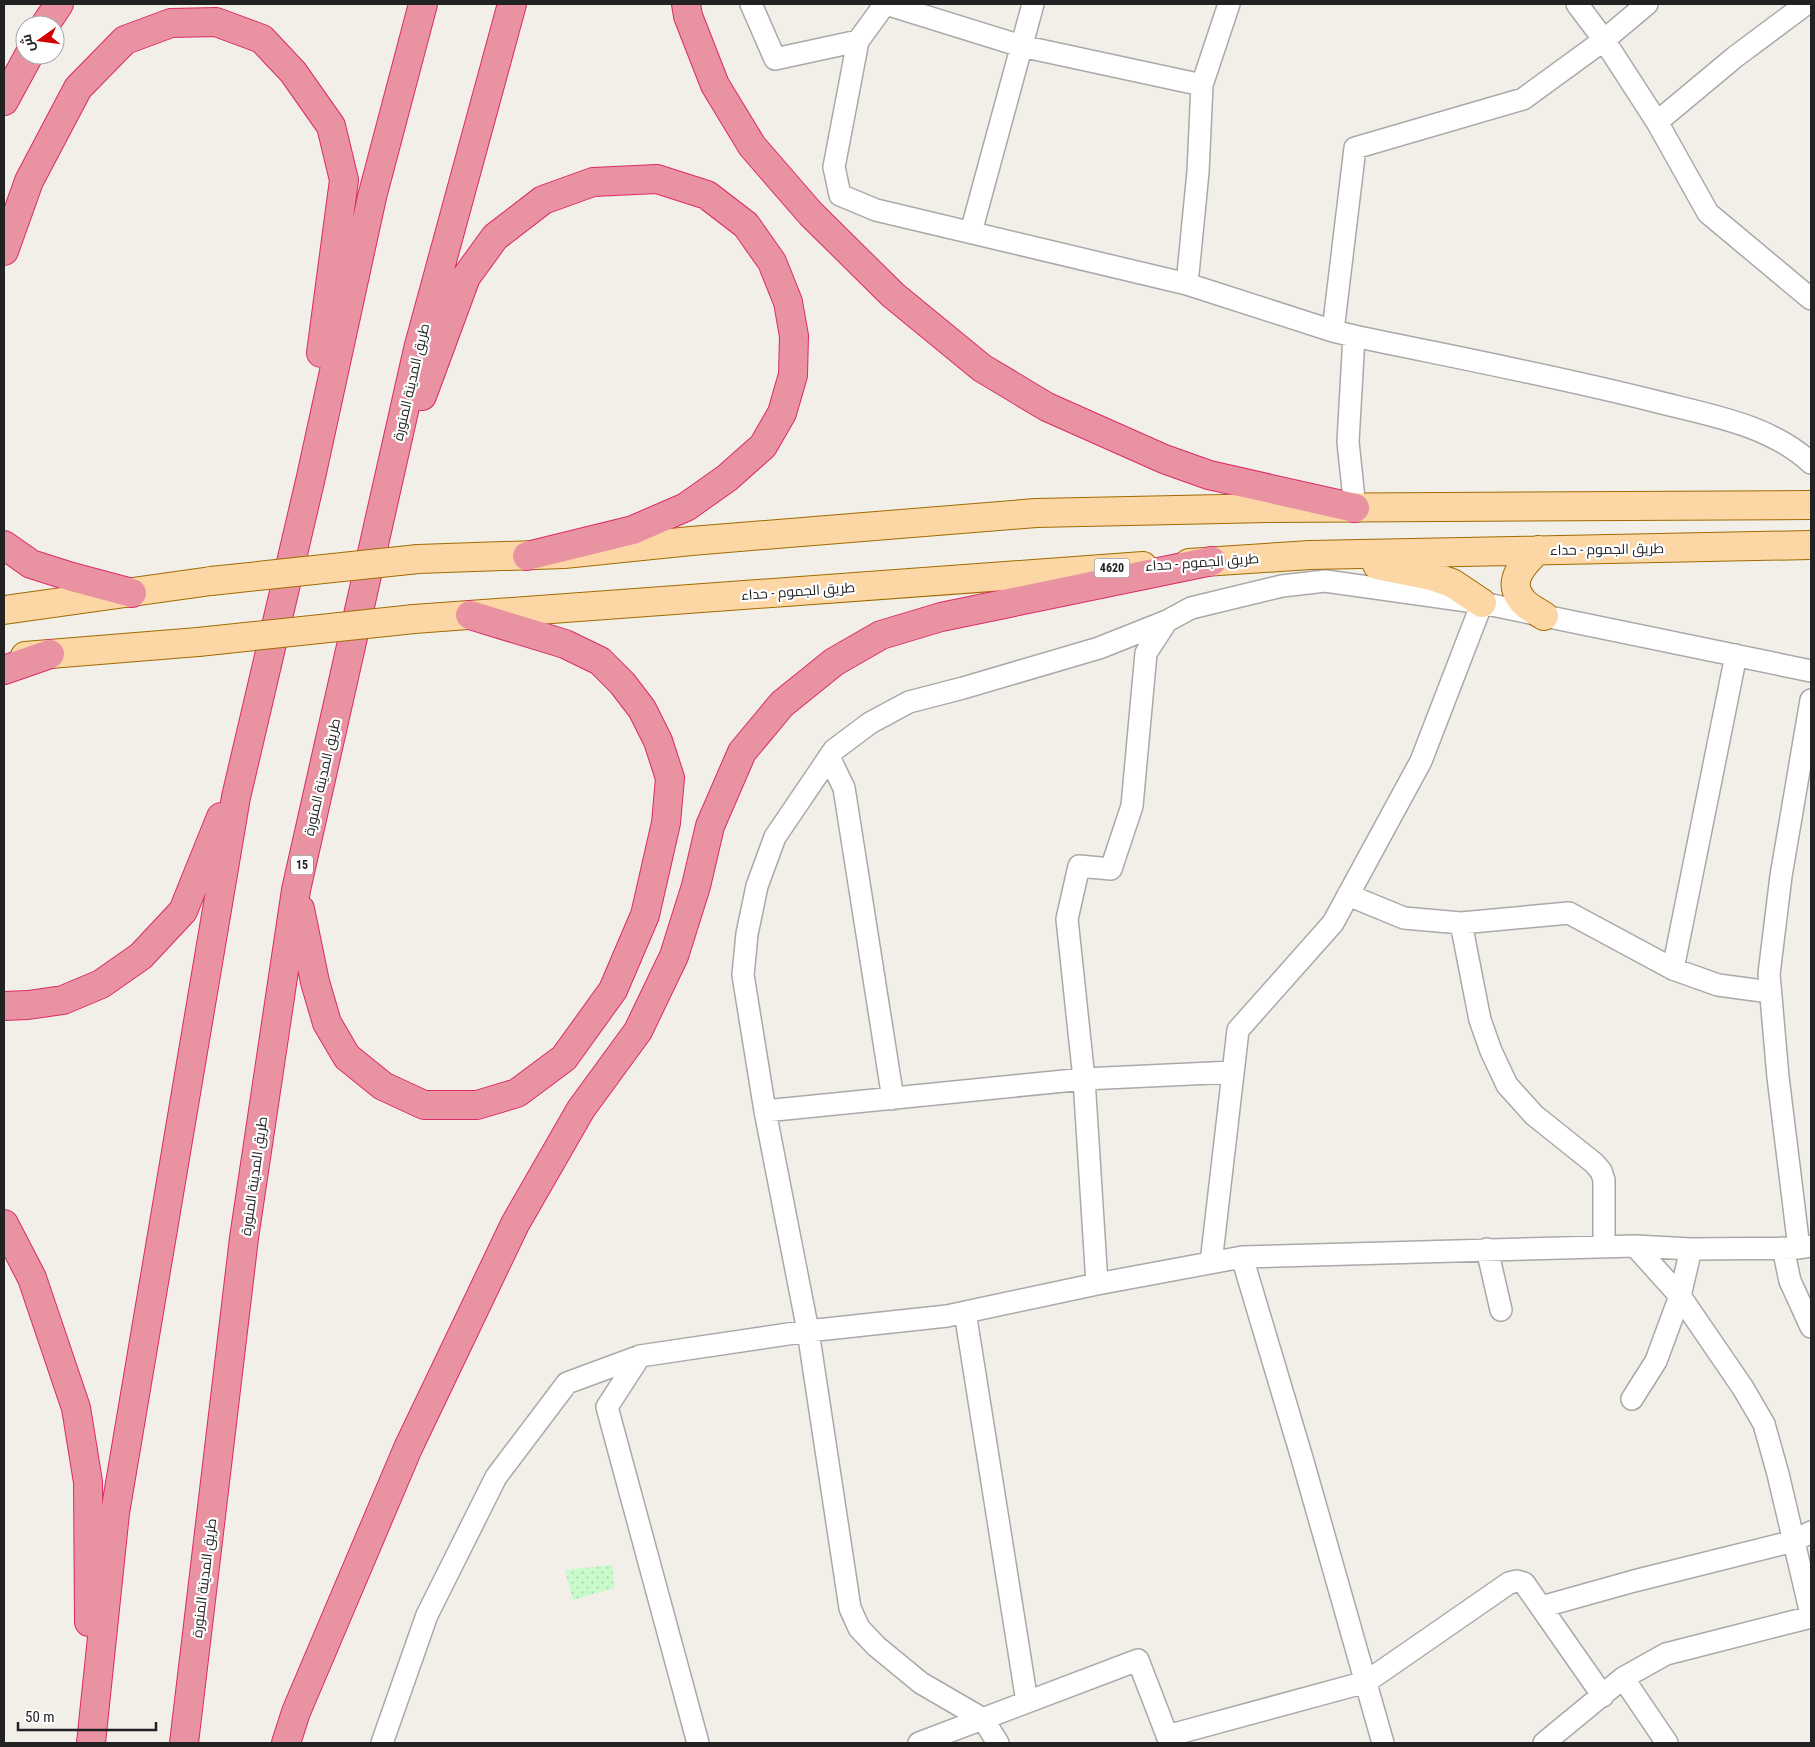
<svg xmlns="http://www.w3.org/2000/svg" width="1815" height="1747" viewBox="0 0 1815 1747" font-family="'Roboto Condensed',Cairo,sans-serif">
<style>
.park{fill:url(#park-dots)}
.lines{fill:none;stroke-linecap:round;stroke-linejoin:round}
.minor-casing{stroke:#a9a9a9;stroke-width:24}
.major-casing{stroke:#a06b00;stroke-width:30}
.highway-casing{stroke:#dc2a67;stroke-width:30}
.minor{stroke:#fff;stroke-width:21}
.major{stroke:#fcd6a4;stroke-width:28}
.highway{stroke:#e892a2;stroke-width:28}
.major-bridge-casing{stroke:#a06b00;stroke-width:30;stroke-linecap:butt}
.major-bridge{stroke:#fcd6a4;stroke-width:28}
.labels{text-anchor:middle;stroke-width:4.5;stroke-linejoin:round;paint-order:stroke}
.shield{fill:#fff;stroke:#646464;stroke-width:1}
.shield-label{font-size:12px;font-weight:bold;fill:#222}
.street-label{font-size:14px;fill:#222;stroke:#fff}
</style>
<defs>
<pattern id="park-dots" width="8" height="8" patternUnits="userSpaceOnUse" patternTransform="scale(1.25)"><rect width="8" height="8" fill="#c8facc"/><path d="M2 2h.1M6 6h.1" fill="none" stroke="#acd6af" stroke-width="1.8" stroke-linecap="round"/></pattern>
</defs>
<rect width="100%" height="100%" fill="#f2efe9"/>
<path class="park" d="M612 1565 614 1588 573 1600 565 1570Z"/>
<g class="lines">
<defs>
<path id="minor" d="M751 4 775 59 858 41 834 167 840 195 876 210 1187 284 1333 331 1354 336 1348 442 1355 508
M886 4 1021 46 1202 85
M1577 4 1604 40 1657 122 1708 213 1811 299
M858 41 885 4
M1657 122 1735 57 1806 4
M971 232 1033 4
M1187 284 1198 172 1202 85 1229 4
M1333 331 1355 148 1523 99 1604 40 1647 4
M1354 336C1454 357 1555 376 1654 401 1708 415 1769 424 1811 463
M829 757 844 788 893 1099
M1348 895 1404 918 1461 923 1569 913 1673 969 1718 985 1770 992
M1461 923 1480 1020 1491 1051 1507 1085 1534 1115 1594 1163 1601 1171 1604 1180V1246
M1673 969 1736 655
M765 1111 1084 1079 1233 1072
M1635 1246 1680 1296 1743 1388 1764 1424 1778 1474 1811 1614
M1783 1248 1790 1281 1811 1327
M1799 1248 1778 1077 1769 974 1781 876 1811 700
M1487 1249 1501 1310
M1242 1257 1302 1458 1383 1743
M1211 1263 1238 1030 1333 923 1421 761 1482 603
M1097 1284 1084 1079 1067 919 1079 866 1111 869 1132 806 1146 653 1167 621
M965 1312 1027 1702
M1632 1399 1656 1361 1680 1296 1691 1249
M1541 1607 1634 1581 1794 1541 1811 1532
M1623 1678 1667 1743
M1167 1736 1366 1682 1509 1583 1517 1581 1524 1583 1603 1696
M382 1743 427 1615 496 1477 567 1383 640 1356
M698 1743 607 1407 640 1356 808 1331 947 1316 1097 1284 1242 1257 1635 1246 1691 1249 1799 1248 1811 1246
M919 1743 1138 1660 1170 1743
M998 1743 983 1719 921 1683 876 1646 859 1628 850 1608 808 1331 765 1111 743 975 747 934 757 886 775 837 834 750 870 723 909 702 963 688 1099 648 1167 621 1191 608 1282 586 1325 581 1482 603 1811 671
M1544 1743 1623 1678 1666 1654 1811 1617"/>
<path id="major" d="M1538 550C1524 563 1506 581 1522 600 1527 607 1538 612 1544 616
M418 559 564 554 691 541 1036 513 1269 508 1811 505
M1189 563 1310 555 1811 545
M1377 565 1431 576 1452 583 1482 603
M4 610 211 581
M414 619 1143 566
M25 656 198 642"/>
<path id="highway" d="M686 4 688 16 715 85 752 146 811 214 893 295 982 368 1047 407 1164 459 1209 475 1355 508
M45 25 59 4
M4 101 29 55
M4 251 29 181 78 88 125 40 171 23 216 22 262 39 293 72 331 126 344 180 321 353
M422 396 466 277 495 237 543 200 593 182 657 179 707 195 746 225 772 262 788 302 794 336 793 375 782 413 763 446 727 478 686 507 633 530 527 556
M4 545 31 564 72 577 132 593
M4 670 50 654
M300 909 315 982 327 1023 347 1057 383 1086 424 1105H477L517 1093 564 1058 613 990 645 915 666 823 670 778 658 741 642 709 622 683 600 661 565 644 470 615
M4 1006 28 1005 63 1000 101 984 141 956 183 911 221 817
M4 1224 32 1278 76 1408 88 1482 89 1622
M91 1743 115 1513 236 797 311 477 372 197 423 4
M184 1743 244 1238 296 890 418 349 512 4
M286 1743 296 1712 408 1448 515 1224 581 1109 638 1031 674 956 696 886 710 826 742 752 782 704 834 662 881 635 941 617 1212 561"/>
</defs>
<use href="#minor" class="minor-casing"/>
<use href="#major" class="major-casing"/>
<use href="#highway" class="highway-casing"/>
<use href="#minor" class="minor"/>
<use href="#major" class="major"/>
<use href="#highway" class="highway"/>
<defs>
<path id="major-bridge" d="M211 581 418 559
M198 642 414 619"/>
</defs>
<use href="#major-bridge" class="major-bridge-casing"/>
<use href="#major-bridge" class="major-bridge"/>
</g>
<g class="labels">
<g class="shield">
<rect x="1094.5" y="558.5" width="35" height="19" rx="4"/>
<rect x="291" y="855.5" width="22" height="19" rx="4"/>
</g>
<g class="shield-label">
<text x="1112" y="572">4620</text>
<text x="302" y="869">15</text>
</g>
<g class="street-label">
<text transform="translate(411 382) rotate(-77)" y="5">طريق المدينة المنورة</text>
<text transform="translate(1607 549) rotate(-1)" y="5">طريق الجموم - حداء</text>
<text transform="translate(1202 562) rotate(-4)" y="5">طريق الجموم - حداء</text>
<text transform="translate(798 591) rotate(-4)" y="5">طريق الجموم - حداء</text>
<text transform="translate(322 777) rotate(-77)" y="5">طريق المدينة المنورة</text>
<text transform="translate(254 1176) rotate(-82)" y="5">طريق المدينة المنورة</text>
<text transform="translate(204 1578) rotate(-83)" y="5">طريق المدينة المنورة</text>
</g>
</g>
<rect width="1815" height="1747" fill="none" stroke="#222222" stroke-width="10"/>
<g transform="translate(40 40) rotate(256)"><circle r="24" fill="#ffffff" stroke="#a7a7a7"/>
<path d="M0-4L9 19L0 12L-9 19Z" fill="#d40000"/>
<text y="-8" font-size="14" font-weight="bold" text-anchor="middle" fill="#222222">ش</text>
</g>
<path d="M18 1722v8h138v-8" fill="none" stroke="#222222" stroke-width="2.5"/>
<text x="25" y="1722" font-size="15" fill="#222222" stroke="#ffffff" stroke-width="4" paint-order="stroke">50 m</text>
</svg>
